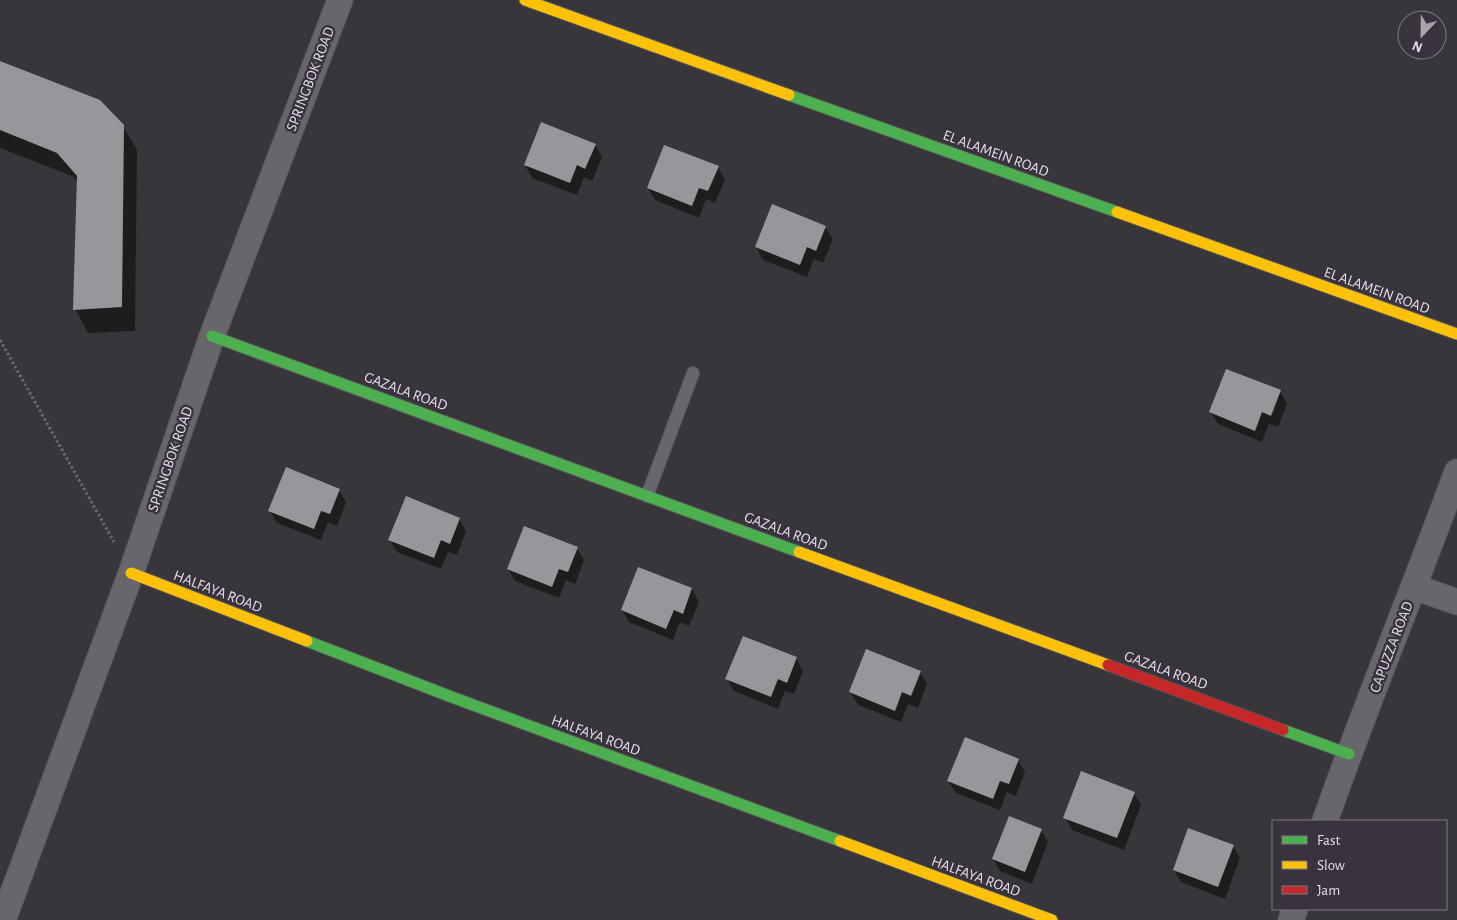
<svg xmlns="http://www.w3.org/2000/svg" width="1457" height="920" viewBox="0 0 1457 920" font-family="'Alegreya Sans',sans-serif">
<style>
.shadow{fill:#0007}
.building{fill:#99969b}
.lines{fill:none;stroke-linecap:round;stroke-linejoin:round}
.lane-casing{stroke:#575559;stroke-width:14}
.street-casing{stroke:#575559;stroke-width:27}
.fast-casing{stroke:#575559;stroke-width:13}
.slow-casing{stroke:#575559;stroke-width:13}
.jam-casing{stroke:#575559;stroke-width:13}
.path{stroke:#6a696c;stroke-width:3;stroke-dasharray:2.5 2.5;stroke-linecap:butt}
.lane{stroke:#68666b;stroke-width:12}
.street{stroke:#68666b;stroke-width:25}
.fast{stroke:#4caf50;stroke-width:11}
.slow{stroke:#ffc107;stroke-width:11}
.jam{stroke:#c62828;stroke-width:11}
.labels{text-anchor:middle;stroke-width:5;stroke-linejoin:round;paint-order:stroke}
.street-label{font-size:15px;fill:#e3dfe6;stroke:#39333e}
</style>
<rect width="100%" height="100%" fill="#39363b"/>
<path class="shadow" d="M0 63 123 126 137 150 135 331 88 333 75 309 78 183 72 176 0 148Z
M595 145 602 157 592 181 584 177 577 195 532 178 525 165Z
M718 167 725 180 715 203 706 199 699 218 655 200 648 188Z
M825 227 833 239 823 263 814 259 807 277 763 260 756 247Z
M1280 391 1287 404 1278 427 1269 424 1262 442 1218 424 1211 412Z
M339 490 346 502 337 526 328 522 321 540 277 523 270 511Z
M459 519 466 531 457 555 448 552 441 569 397 552 390 540Z
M577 548 584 560 575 584 566 580 559 598 515 581 508 569Z
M639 569 692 589 699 602 689 626 680 622 673 640 629 622 622 610Z
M796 658 803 671 794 694 785 691 778 709 734 691 727 679Z
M920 672 927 684 918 708 908 704 901 722 858 705 850 692Z
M1018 760 1025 772 1016 796 1007 792 1000 810 956 793 948 781Z
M1134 793 1141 805 1124 850 1072 830 1065 817Z
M1041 830 1048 842 1032 884 1000 871 993 859Z
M1233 846 1240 858 1225 899 1181 882 1174 870Z"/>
<path class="building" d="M0 61 100 100 124 125 122 307 73 310 77 176 57 153 0 130Z
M541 122 596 144 585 169 577 165 570 183 524 165Z
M664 145 719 166 708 191 699 188 692 206 647 188Z
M772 204 826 226 816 251 807 247 800 265 755 247Z
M1226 369 1281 390 1271 416 1262 412 1255 431 1209 412Z
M286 467 340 489 330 514 321 511 314 529 268 511Z
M406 496 460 518 450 544 441 540 434 558 388 540Z
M524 526 578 547 568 572 559 569 552 587 507 569Z
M638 567 692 588 683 614 674 610 666 629 621 610Z
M743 636 797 657 787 683 778 679 771 697 725 679Z
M866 649 921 671 911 696 902 692 895 711 849 692Z
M965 737 1019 759 1009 784 1000 781 993 799 947 781Z
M1081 771 1135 792 1117 838 1063 818Z
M1009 816 1042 829 1025 872 992 859Z
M1188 828 1234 845 1218 887 1173 870Z"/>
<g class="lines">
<defs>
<path id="lane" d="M647 496 693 373"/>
<path id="street" d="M1415 587 1457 602
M1325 821C1366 704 1414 589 1457 472
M3 920 131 573 212 336 340 0
M1291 920 1295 909"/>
<path id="fast" d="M789 95 1117 212
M212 336 799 552
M307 641 449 696 840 841
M1283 730 1349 754"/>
<path id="slow" d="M525 0 789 95
M1117 212 1457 334
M799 552 1108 665
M131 573 307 641
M840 841 1052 920"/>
<path id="jam" d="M1108 665 1283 730"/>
</defs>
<use href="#lane" class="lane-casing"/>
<use href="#street" class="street-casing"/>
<use href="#fast" class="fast-casing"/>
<use href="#slow" class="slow-casing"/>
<use href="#jam" class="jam-casing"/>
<path class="path" d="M0 340 114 542"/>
<use href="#lane" class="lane"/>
<use href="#street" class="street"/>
<use href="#fast" class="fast"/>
<use href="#slow" class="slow"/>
<use href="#jam" class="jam"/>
</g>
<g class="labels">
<g class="street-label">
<text transform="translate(310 79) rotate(-69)" y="5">SPRINGBOK ROAD</text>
<text transform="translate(996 153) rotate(20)" y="5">EL ALAMEIN ROAD</text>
<text transform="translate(1377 290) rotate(20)" y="5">EL ALAMEIN ROAD</text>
<text transform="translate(406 391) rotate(20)" y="5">GAZALA ROAD</text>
<text transform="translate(170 459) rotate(-71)" y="5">SPRINGBOK ROAD</text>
<text transform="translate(786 531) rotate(20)" y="5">GAZALA ROAD</text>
<text transform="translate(218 591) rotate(21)" y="5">HALFAYA ROAD</text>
<text transform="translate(1391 647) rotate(-69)" y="5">CAPUZZA ROAD</text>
<text transform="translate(1166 670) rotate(20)" y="5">GAZALA ROAD</text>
<text transform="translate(596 735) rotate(20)" y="5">HALFAYA ROAD</text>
<text transform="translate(976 876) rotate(20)" y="5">HALFAYA ROAD</text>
</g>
</g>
<rect x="1272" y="820" width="175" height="90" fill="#39333e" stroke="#7d7881"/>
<rect x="1282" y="836" width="25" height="8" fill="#4caf50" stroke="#7d7881"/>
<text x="1317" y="845" font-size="15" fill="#e3dfe6">Fast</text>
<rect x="1282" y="861" width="25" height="8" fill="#ffc107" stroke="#7d7881"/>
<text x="1317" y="870" font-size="15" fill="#e3dfe6">Slow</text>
<rect x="1282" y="886" width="25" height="8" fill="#c62828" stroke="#7d7881"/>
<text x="1317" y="895" font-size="15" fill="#e3dfe6">Jam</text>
<g transform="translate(1422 35) rotate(202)"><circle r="24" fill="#39333e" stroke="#7d7881"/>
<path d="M0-4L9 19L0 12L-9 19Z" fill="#a8a4aa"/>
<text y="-8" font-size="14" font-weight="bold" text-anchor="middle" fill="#e3dfe6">N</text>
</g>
</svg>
